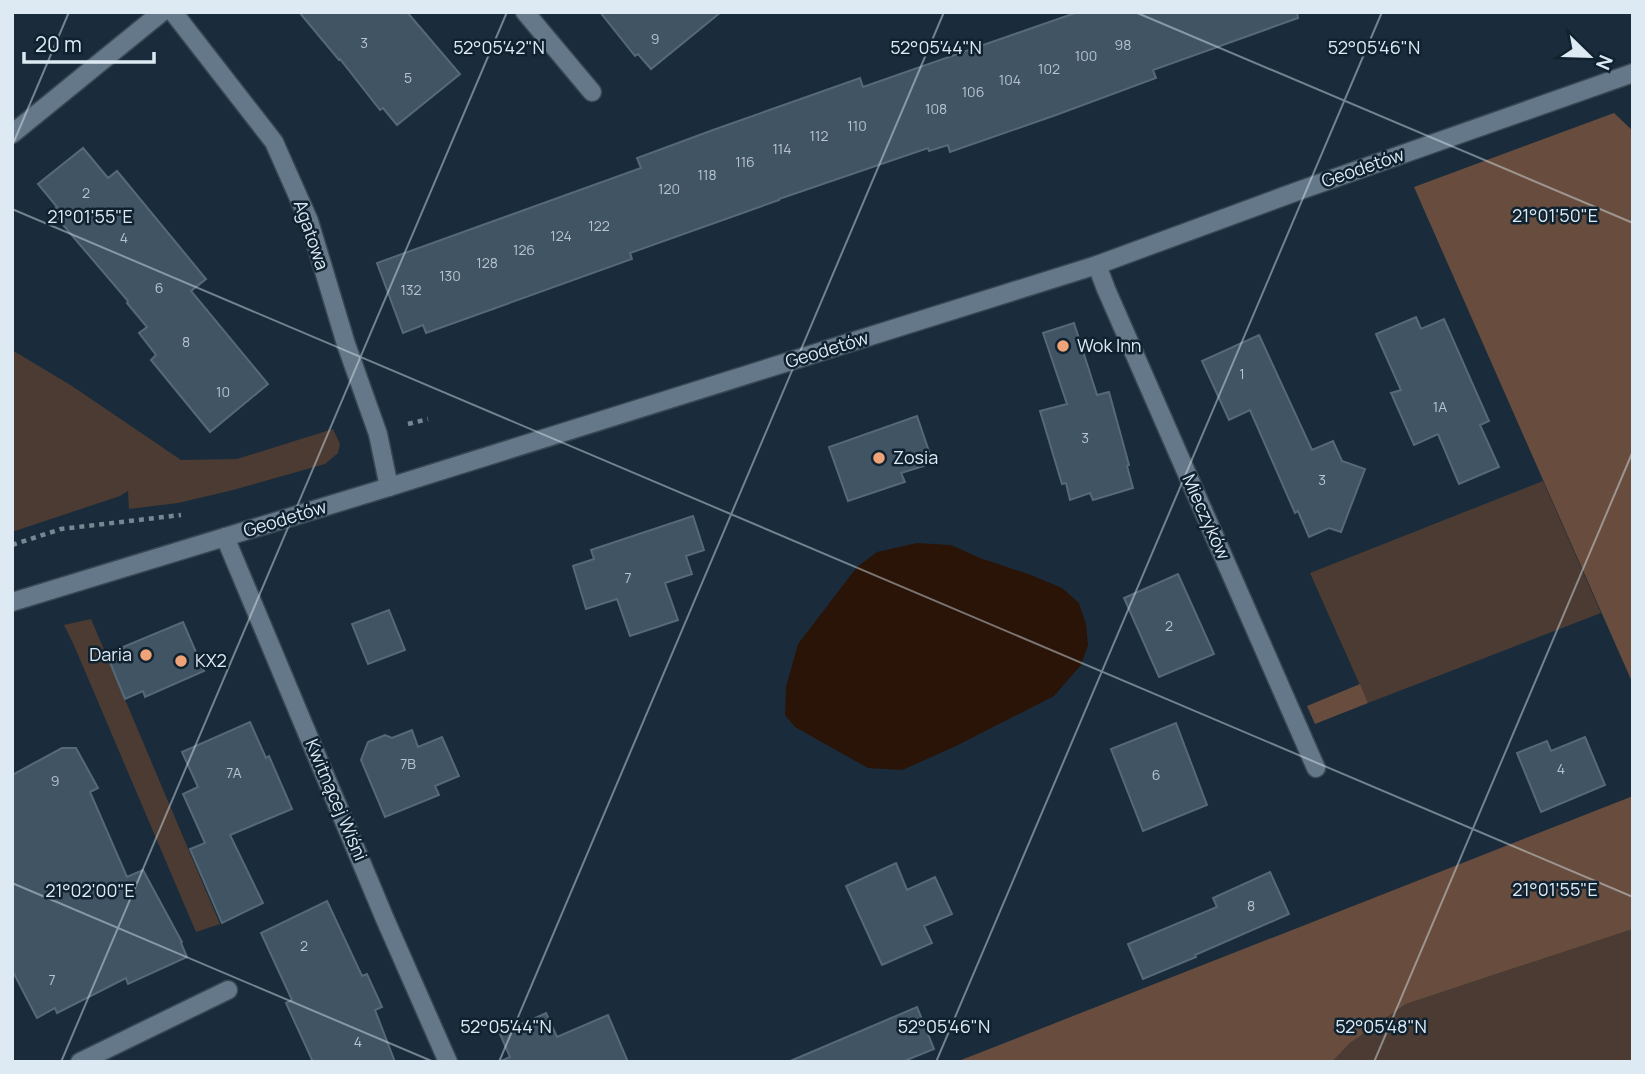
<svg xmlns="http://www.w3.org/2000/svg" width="1645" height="1074" viewBox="0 0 1645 1074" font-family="Manrope,sans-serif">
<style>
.green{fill:#4b3b33}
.forest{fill:#684d3e}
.water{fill:#2a1407}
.building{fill:#415464;stroke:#556979;stroke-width:2}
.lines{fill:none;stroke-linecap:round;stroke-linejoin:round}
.minor-casing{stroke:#384753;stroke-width:21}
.tertiary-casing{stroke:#384753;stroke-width:21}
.path{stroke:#778692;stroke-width:4.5;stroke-dasharray:5 5;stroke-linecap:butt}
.minor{stroke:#647889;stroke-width:18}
.tertiary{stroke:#647889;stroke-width:18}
.ticks{fill:none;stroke:#deeaf3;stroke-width:2;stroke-opacity:0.45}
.poi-dot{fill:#efa378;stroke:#102230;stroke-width:2.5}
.labels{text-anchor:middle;stroke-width:5;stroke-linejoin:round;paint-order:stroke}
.number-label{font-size:14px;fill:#b7c4cf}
.street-label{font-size:18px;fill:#deeaf3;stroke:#102230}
.poi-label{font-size:18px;fill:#deeaf3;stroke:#102230;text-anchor:start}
.ticks-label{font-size:18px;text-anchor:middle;fill:#deeaf3;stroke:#102230;stroke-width:5;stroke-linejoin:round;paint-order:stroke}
</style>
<rect width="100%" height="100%" fill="#1a2c3b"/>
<path class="green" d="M12 350 72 386 181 460 237 459 333 429 340 444 338 453 325 464 233 490 178 503 129 509 128 491 120 496 12 532Z
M1543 481 1601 613 1368 703 1310 573Z
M91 619 206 891 220 924 196 932 73 643 64 625Z
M1633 929V1062H1332L1350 1043 1406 1004Z"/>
<path class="forest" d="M1614 113 1633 131V684L1414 187Z
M1360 684 1368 703 1315 724 1307 706Z
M1633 796V929L1406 1004 1350 1043 1332 1062H956Z"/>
<path class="water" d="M917 543 951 545 980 558 1031 575 1062 588 1079 603 1086 624 1088 645 1081 665 1054 696 956 746 902 770 868 768 795 727 785 715 786 687 798 644 857 567 877 552Z"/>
<path class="building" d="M299 12H407L460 74 397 125 383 108 380 110 340 59 339 60Z
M600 12H721L651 69 638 54 635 56Z
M1078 12H1297L1298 18 1153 70 1156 78 1056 115 950 152 948 145 929 151 928 148 779 199V200L630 253 632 259 426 333 423 325 403 333 377 263 641 168 637 158 713 130 860 78 863 87Z
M83 148 108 178 117 171 206 279 191 291 268 384 210 432 151 360 156 355 139 333 147 327 127 303 128 301 52 212 57 207 38 184Z
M1416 317 1421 329 1444 319 1489 421 1480 425 1499 467 1459 484 1438 434 1414 445 1391 393 1401 390 1376 334Z
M1074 323 1097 395 1109 392 1129 465 1127 466 1133 488 1093 500 1090 493 1070 500 1066 483 1062 484 1040 411 1067 404 1043 333Z
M1259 335 1312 450 1333 441 1342 461 1365 469 1341 532 1329 528 1309 537 1298 511 1295 513 1250 410 1229 420 1202 361Z
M917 416 933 463 901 473 905 482 848 501 829 447Z
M693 516 704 550 686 556 692 574 665 583 678 620 630 636 617 599 586 609 573 566 594 559 591 550Z
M1178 574 1214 654 1159 677 1124 598Z
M389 610 405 650 368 664 352 624Z
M183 622 204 671 145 697 143 691 125 699 109 660 126 653 123 647Z
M250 722 266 758 269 756 292 809 230 835 263 903 222 923 190 849 205 843 183 794 198 787 182 752Z
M1176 723 1207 805 1143 831 1111 749Z
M412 730 418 747 442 737 459 776 435 786 439 795 385 817 361 760 368 742 385 735 392 738Z
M1585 737 1605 785 1541 812 1517 753 1547 741 1551 751Z
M62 748H76L98 788 90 792 127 877 143 870 182 942 181 943 187 957 128 984 126 978 57 1013 55 1008 37 1018 12 970V775Z
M896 863 907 890 935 877 952 914 924 926 932 943 882 965 846 886Z
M1270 872 1289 914 1195 955 1196 957 1143 979 1128 944 1217 907 1213 898Z
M327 901 362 976 367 974 382 1007 375 1010 395 1062H313L286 1003 292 1000 261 933Z
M917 1007 934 1049 902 1062H788Z
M546 1013 557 1037 608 1015 628 1062H499L510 1057 500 1034Z"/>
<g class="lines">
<defs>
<path id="minor" d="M173 12 274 142 309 221 346 344 378 434 389 487
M525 12 592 92
M12 134 162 12
M1097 265 1106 289 1316 768
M225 537 385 919 448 1062
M80 1062 228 990"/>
<path id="tertiary" d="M12 602 389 487 1097 265 1298 191 1633 73"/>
</defs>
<use href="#minor" class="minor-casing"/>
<use href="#tertiary" class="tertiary-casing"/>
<path class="path" d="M408 424 428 419
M12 545 61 529 181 515"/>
<use href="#minor" class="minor"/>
<use href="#tertiary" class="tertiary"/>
</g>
<path class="ticks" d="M1135 12 1633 223M12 146 69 12M12 209 1633 897M12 883 434 1062M61 1062 507 12M499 1062 944 12M936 1062 1382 12M1374 1062 1633 451"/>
<g class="poi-dot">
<circle cx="1063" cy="346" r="7"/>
<circle cx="879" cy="458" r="7"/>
<circle cx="146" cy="655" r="7"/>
<circle cx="181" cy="661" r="7"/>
</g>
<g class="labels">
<g class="number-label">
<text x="655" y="44">9</text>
<text x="364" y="48">3</text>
<text x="1123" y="50">98</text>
<text x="1086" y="61">100</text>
<text x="1049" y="74">102</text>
<text x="408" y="83">5</text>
<text x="1010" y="85">104</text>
<text x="973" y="97">106</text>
<text x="936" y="114">108</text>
<text x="857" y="131">110</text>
<text x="819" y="141">112</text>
<text x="782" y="154">114</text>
<text x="745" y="167">116</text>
<text x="707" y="180">118</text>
<text x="669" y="194">120</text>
<text x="86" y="198">2</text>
<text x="599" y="231">122</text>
<text x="561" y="241">124</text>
<text x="124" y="243">4</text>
<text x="524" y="255">126</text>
<text x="487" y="268">128</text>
<text x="450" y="281">130</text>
<text x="159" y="293">6</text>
<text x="411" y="295">132</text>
<text x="186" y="347">8</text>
<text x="1242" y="379">1</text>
<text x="223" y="397">10</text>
<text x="1440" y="412">1A</text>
<text x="1085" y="443">3</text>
<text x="1322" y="485">3</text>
<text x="628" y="583">7</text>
<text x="1169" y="631">2</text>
<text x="408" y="769">7B</text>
<text x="1561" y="774">4</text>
<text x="234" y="778">7A</text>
<text x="1156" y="780">6</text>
<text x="55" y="786">9</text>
<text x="1251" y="911">8</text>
<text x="304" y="951">2</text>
<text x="52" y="985">7</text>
<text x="358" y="1047">4</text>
</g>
<g class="street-label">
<text transform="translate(1363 168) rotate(-19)" y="6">Geodetów</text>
<text transform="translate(311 235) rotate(71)" y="6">Agatowa</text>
<text transform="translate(827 350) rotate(-17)" y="6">Geodetów</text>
<text transform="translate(1206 517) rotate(66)" y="6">Mieczyków</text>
<text transform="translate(285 519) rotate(-17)" y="6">Geodetów</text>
<text transform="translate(336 800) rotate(67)" y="6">Kwitnącej Wiśni</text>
</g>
<g class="poi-label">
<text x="1077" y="352">Wok Inn</text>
<text x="893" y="464">Zosia</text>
<text x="132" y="661" text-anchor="end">Daria</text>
<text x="195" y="667">KX2</text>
</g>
</g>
<g class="ticks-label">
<text x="499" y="54">52°05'42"N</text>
<text x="936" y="54">52°05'44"N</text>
<text x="1374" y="54">52°05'46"N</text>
<text x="1555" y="222">21°01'50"E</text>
<text x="90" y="223">21°01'55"E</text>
<text x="1555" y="896">21°01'55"E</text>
<text x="90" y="897">21°02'00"E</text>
<text x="506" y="1033">52°05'44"N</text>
<text x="944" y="1033">52°05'46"N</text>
<text x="1381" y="1033">52°05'48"N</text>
</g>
<rect width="1645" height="1074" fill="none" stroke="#deeaf3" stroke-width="28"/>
<g transform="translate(1589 56) rotate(113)" stroke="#102230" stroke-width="5" paint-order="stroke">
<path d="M0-5L12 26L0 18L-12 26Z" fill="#deeaf3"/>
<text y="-10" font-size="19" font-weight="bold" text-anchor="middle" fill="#deeaf3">N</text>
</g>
<path d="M24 52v10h130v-10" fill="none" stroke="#deeaf3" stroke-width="3.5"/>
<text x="35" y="52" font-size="21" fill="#deeaf3" stroke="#102230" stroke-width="5" paint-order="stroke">20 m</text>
</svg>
